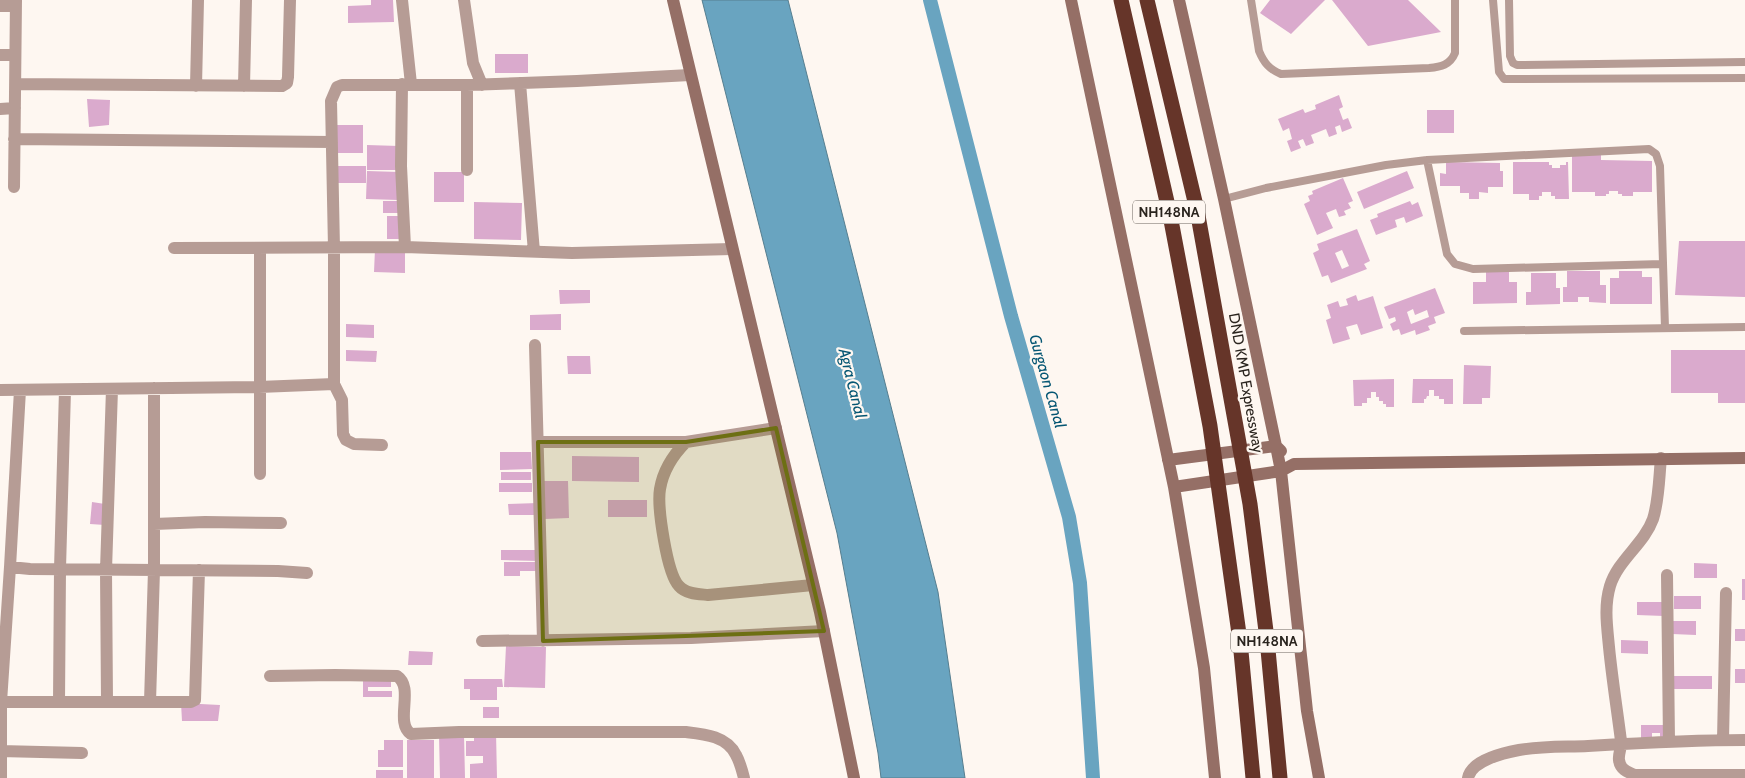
<svg xmlns="http://www.w3.org/2000/svg" width="1745" height="778" viewBox="0 0 1745 778" font-family="Cabin,sans-serif">
<style>
.water{fill:#69a4c0;stroke:#567e8f}
.lines{fill:none;stroke-linecap:round;stroke-linejoin:round}
.canal{stroke:#69a4c0;stroke-width:14}
.building{fill:#daaacd;fill-rule:evenodd}
.lane{stroke:#b69c95;stroke-width:8}
.street{stroke:#b69c95;stroke-width:12}
.secondary{stroke:#956f66;stroke-width:12}
.highway{stroke:#663529;stroke-width:15}
.marked{fill:#6d6f13;fill-opacity:0.2;stroke:#6d6f13;stroke-width:4;stroke-linejoin:round}
.labels{text-anchor:middle;stroke-width:4.5;stroke-linejoin:round;paint-order:stroke}
.shield{fill:#fef7f1;stroke:#6a635d;stroke-width:1}
.shield-label{font-size:14px;font-weight:bold;fill:#2a241e}
.street-label{font-size:15px;fill:#2a241e;stroke:#fef7f1}
.water-label{font-size:16px;font-style:italic;fill:#055673;stroke:#fef7f1}
</style>
<rect width="100%" height="100%" fill="#fef7f1"/>
<path class="water" d="M702 0H788L938 592 965 778H881L878 753 837 533Z"/>
<g class="lines">
<path class="canal" d="M930 0 1011 316 1069 517 1080 583 1093 778"/>
</g>
<path class="building" d="M371 0H393L394 22 348 23V6L371 5Z
M1270 0H1325L1291 34 1260 13Z
M1332 0H1408L1441 32 1368 46Z
M495 54H528V73H495Z
M1339 95 1343 107 1339 109 1343 120 1348 118 1352 128 1342 132 1340 125 1335 127 1337 134 1329 137 1326 129 1311 135 1314 143 1306 146 1303 139 1298 141 1301 148 1291 152 1287 141 1292 139 1289 128 1283 131 1278 119 1303 109 1305 113 1316 109 1315 105Z
M87 99 110 100 109 125 89 127Z
M1427 110H1454V133H1427Z
M333 125H363V153H333Z
M367 145 399 146V170H367Z
M1572 153H1601V160L1652 161V192H1633V196H1622V194H1618V191H1609V194H1606V196H1595V192H1572Z
M1446 162 1500 163V171H1503V187H1488V193L1479 192V199H1469V193H1460V186H1440V173L1446 174Z
M1513 162H1549V165H1552V168H1560V165H1566V162H1568L1569 199H1555V196H1551V192H1542V196H1539V200H1529V194H1513Z
M334 166H366V183H334Z
M367 171 399 172 398 200 366 199Z
M1407 171 1414 188 1364 209 1357 192Z
M434 172H464V202H434Z
M1343 178 1353 201 1348 203 1351 208 1344 211 1346 215 1339 217 1336 209 1326 213 1333 228 1317 235 1304 204 1310 201 1308 196 1313 194 1312 191Z
M383 201H401V213H383Z
M1410 201 1412 205 1418 202 1423 216 1406 223 1404 217 1395 220 1397 227 1376 235 1370 220 1378 217 1377 214Z
M474 202 522 203 521 240 474 239Z
M387 216H401L402 239H387Z
M1357 229 1370 261 1364 264 1367 269 1331 283 1328 275 1322 277 1313 253 1319 250 1317 244ZM1342 250 1349 266 1342 269 1335 253Z
M1679 241H1745V297L1675 295Z
M375 249 405 250V273L374 272Z
M1486 271H1509V282H1517V303L1473 304V282H1486Z
M1567 271H1600V285H1606V303L1589 302V297H1578V302H1563V287H1567Z
M1619 271H1642V277H1652V304H1610V278H1619Z
M1531 273H1556V288H1560V304L1526 305V292H1531Z
M1435 288 1445 313 1434 317 1436 323 1428 326 1430 330 1416 335 1415 330 1401 335 1399 329 1393 331 1390 324 1396 321 1395 317 1389 319 1384 307ZM1413 309 1415 315 1427 310 1429 317 1411 324 1407 312Z
M559 290H590V303L560 304Z
M1356 295 1358 301 1373 296 1383 328 1361 335 1357 324 1346 327 1350 339 1333 344 1326 320 1331 318 1327 305 1338 301 1340 307 1348 305 1346 299Z
M561 314V330H530V315Z
M346 324 374 325V338L346 337Z
M346 350 377 351 376 362 346 361Z
M1671 350H1745V403H1718V393H1671Z
M567 356H590L591 374H568Z
M1464 365 1491 366 1490 398H1482V404H1463Z
M1394 379V407H1386V404H1383V401H1379V397H1376V392H1371V398H1367V403H1362V406H1354L1353 380Z
M1413 379H1453V404H1444V399H1439V396H1434V390H1429V396H1427L1426 399H1424V403H1412Z
M500 452H531L532 469 500 470Z
M572 456 639 457V482L572 481Z
M501 472H531V480H501Z
M544 481H568L569 518 545 519Z
M499 483H532V492H499Z
M608 500H647V517H608Z
M92 502 105 504V525L90 524Z
M538 503V515H509L508 504Z
M501 550H539V561L501 560Z
M504 562H537V571H520V576H504Z
M1694 563 1717 564V578H1694Z
M1742 579H1745V600H1742Z
M1674 596H1701V609H1674Z
M1637 602H1664V616L1637 615Z
M1673 621H1696V635L1672 634Z
M1735 629H1745V641H1735Z
M1621 640 1648 641V654L1621 653Z
M506 646 546 647 545 688 504 687Z
M409 651 433 652 432 665H408Z
M1735 669H1745V683H1735Z
M1673 676H1712V689H1673Z
M391 679V687H368V691H392V697H363V680Z
M464 679H502L503 687H497V700H470V689H464Z
M181 703 220 705 218 721H182Z
M483 707H499V718H483Z
M1641 725H1666V739H1660V733H1652V738H1641Z
M474 732H496L497 778H470V764L483 763V756H466V741H474Z
M439 735H464L465 778H440Z
M384 740H403V767H378V750H384Z
M407 740H434V778H407Z
M376 770H403V778H376Z"/>
<g class="lines">
<path class="lane" d="M1251 0 1259 51C1264 63 1269 69 1281 74L1429 68C1441 67 1450 65 1455 53V0
M1493 0 1499 72 1504 79 1745 78
M1509 0 1510 56 1513 63 1517 65 1745 62
M1427 160 1447 254 1455 264 1473 269 1662 264
M1224 199 1266 188 1386 165 1427 160 1649 149 1656 154 1660 166 1665 328
M1464 331 1745 327"/>
<path class="street" d="M402 0 411 84
M464 0 473 63 482 85
M0 6H16
M0 55H15
M520 83 534 252
M15 84 282 86 287 83 288 77 290 0
M402 84 401 166 405 247
M196 86 198 0
M244 86 246 0
M0 109 15 108
M14 139 332 142
M467 170V85
M14 187 16 0
M174 248 405 247 572 253 732 249
M535 345 543 641
M334 384 342 400 343 434 346 440 354 444 382 445
M0 390 259 387 334 384V248L331 101 337 87 342 85H467L577 81 690 75
M20 390 10 567 30 569 278 571 307 573
M776 428 686 442C674 454 663 471 660 489 657 507 667 574 679 586 686 594 699 594 708 595L813 585
M538 442H686
M1661 458C1659 478 1659 500 1653 519 1644 544 1618 560 1610 586 1604 606 1607 626 1609 647 1612 678 1617 709 1621 741 1622 747 1618 754 1619 760 1620 769 1627 772 1635 775H1745
M260 474V248
M154 524 205 522 281 523
M1667 575 1669 741
M482 641 691 638 824 631
M270 676 335 675 397 676C415 688 394 722 411 734L459 732H686C704 734 727 736 736 755 740 762 742 770 744 778
M0 702H191L195 700 199 570
M59 702 60 569 65 390
M107 702 106 570 112 389
M150 702 154 570V388
M1723 740 1726 593
M0 751 82 753
M1 778V702L10 567
M1468 778C1471 761 1503 753 1519 750 1541 746 1565 747 1588 746 1640 743 1692 740 1745 740"/>
<path class="secondary" d="M673 0 820 612 854 778
M1071 0 1174 487 1204 668 1215 778
M1179 0 1224 199 1276 446 1281 471 1307 711 1319 778
M1168 460 1276 446 1281 451
M1174 487 1281 471 1294 464 1745 458"/>
<path class="highway" d="M1121 0 1170 215 1210 426 1240 641 1253 778
M1147 0 1197 210 1250 504 1267 639 1280 778"/>
</g>
<path class="marked" d="M776 428 824 631 543 641 538 442H686Z"/>
<g class="labels">
<g class="shield">
<rect x="1133" y="200.5" width="72" height="23" rx="4"/>
<rect x="1231" y="629.5" width="72" height="23" rx="4"/>
</g>
<g class="shield-label">
<text x="1169" y="217">NH148NA</text>
<text x="1267" y="646">NH148NA</text>
</g>
<g class="street-label">
<text transform="translate(1246 383) rotate(80)" y="5">DND KMP Expressway</text>
</g>
<g class="water-label">
<text transform="translate(1048 381) rotate(74)" y="6">Gurgaon Canal</text>
<text transform="translate(853 383) rotate(76)" y="6">Agra Canal</text>
</g>
</g>
</svg>
